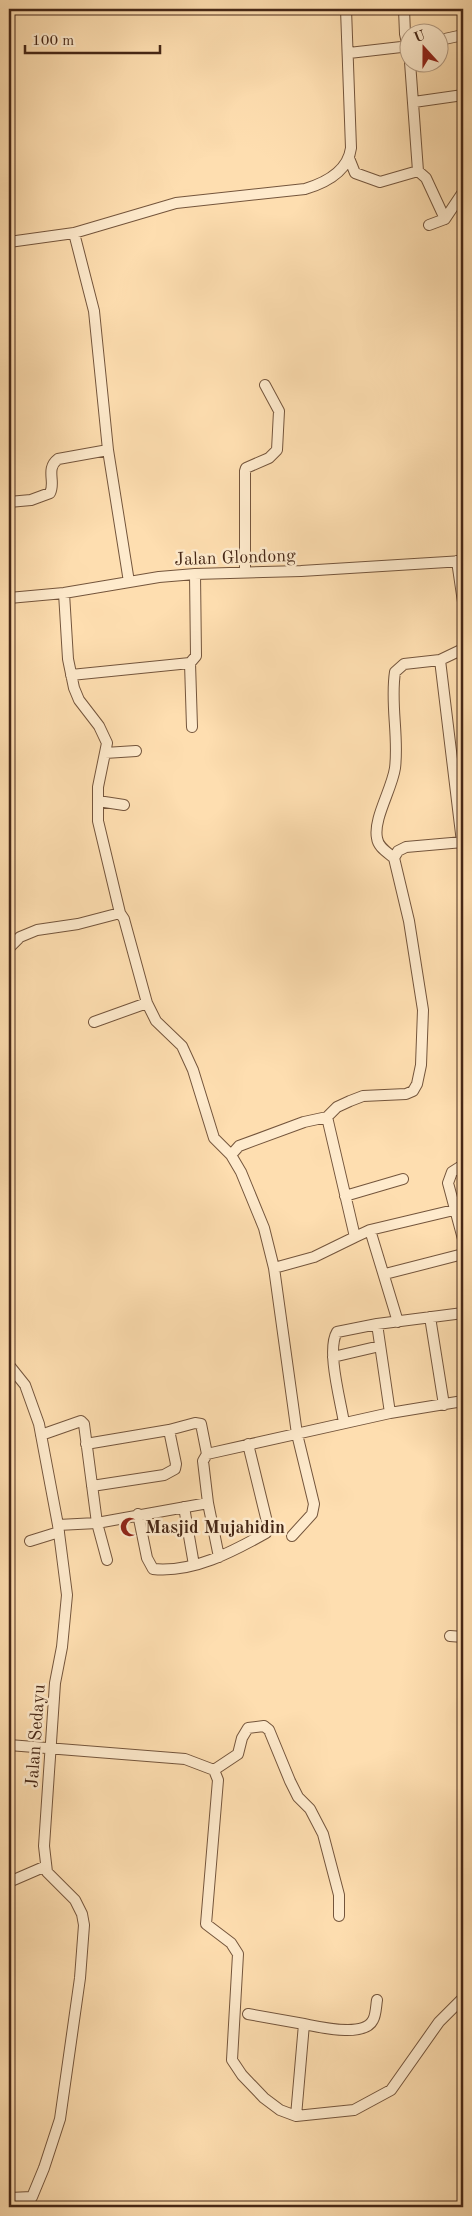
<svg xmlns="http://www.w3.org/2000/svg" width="472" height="2216" viewBox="0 0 472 2216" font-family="'Old Standard TT',serif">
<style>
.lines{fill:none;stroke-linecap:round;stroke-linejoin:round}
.street-casing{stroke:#74553c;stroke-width:12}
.street{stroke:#feeacc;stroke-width:10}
.labels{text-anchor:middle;stroke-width:5;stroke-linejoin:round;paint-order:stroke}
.street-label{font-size:18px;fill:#462716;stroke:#feeacc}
.poi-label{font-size:18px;font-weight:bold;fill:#462716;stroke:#feeacc;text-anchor:start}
</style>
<rect width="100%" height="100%" fill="#fedeb0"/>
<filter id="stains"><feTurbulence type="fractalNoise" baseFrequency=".004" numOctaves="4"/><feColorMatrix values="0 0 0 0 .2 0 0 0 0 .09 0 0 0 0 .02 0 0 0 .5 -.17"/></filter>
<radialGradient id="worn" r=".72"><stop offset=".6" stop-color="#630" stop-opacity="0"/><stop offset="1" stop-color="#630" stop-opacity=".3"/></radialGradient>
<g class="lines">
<defs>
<path id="street" d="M404 9 405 34 409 52
M440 40 463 35
M349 53 410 46
M410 62 418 171 426 178 445 219
M414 102 463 95
M349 158 355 173 380 182 418 171
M429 225 445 219 463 192
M74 233 94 311 108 450 129 582
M9 242 74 233 176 203 305 189C325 183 348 171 351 148L346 9
M9 502 31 500 50 493C56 482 45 469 58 459L108 450
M457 561 463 602
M245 572V471L246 468 269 458 277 450 279 411 265 385
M64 593 68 659 74 688 79 700 99 726 107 743 98 787V821L120 913 124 919 147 1003 156 1021 182 1046 193 1070 214 1138 231 1155 241 1172 264 1228 274 1268 297 1434 314 1504 312 1514 292 1536
M9 598 64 593 159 577 195 574 301 571 463 561
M440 660 462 842
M190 663 192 727
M71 675 190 663 196 656 195 574
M105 753 136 751
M98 801 124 805
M394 858 398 851 406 847 463 842
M9 948 20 937 37 930 78 924 120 913
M94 1022 147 1003
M327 1117 355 1237 370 1230 454 1210
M231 1155 239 1146 304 1122 327 1117 337 1107 350 1101 363 1096 406 1094 413 1091 417 1084 421 1065 423 1010 409 921 394 858C387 852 378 847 377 838 373 819 392 789 395 768 399 736 390 704 395 672L404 664 440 660 463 649
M463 1165 452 1172 448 1183 463 1239
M345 1196 403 1179
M370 1230 398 1322
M274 1268 314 1257 355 1237
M385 1274 463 1254
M430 1317 444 1405
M377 1324 390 1413
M333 1357 380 1346
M9 1365 25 1385 39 1424 58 1525 67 1595 62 1647 55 1683 44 1846 47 1872 75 1900 82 1914 84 1925 80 1978 60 2119 44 2168 32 2197 9 2198
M344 1423C341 1402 326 1350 337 1332L377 1324 463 1313
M169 1430 195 1423 201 1424 207 1454
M41 1435 81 1421 84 1424 97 1523 107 1560
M86 1444 169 1430 176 1464 175 1469 164 1475 92 1486
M184 1507 194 1565
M138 1514 147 1558 153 1569C193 1573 232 1552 266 1533L268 1526 248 1444
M58 1525 97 1523 208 1503
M30 1541 59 1532
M219 1557 208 1503 203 1461 207 1454 390 1413 463 1401
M450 1636 463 1637
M9 1745 185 1759 214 1770 218 1780 206 1924 231 1943 238 1954 232 2060 242 2075 264 2098 280 2110 296 2116 354 2110 391 2090 439 2022 463 1998
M214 1770 238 1754 242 1738 248 1728 264 1726 269 1730 290 1781 298 1797 310 1809 323 1834 339 1895V1916
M9 1882 46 1866
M248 2014 304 2024
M296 2116 304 2024C320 2027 364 2038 373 2020 376 2015 376 2006 377 2000"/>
</defs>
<use href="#street" class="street-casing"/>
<use href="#street" class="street"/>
</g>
<defs>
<symbol id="mosque-bare" viewBox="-9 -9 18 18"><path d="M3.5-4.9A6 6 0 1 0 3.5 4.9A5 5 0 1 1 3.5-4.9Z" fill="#8f2418" stroke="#feeacc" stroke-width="2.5" paint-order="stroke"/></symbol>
</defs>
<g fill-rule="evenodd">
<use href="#mosque-bare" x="116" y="1513" width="28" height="28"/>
</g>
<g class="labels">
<g class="street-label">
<text transform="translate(235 557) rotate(-2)" y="6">Jalan Glondong</text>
<text transform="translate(35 1736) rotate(-86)" y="6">Jalan Sedayu</text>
</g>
<g class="poi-label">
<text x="145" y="1533">Masjid Mujahidin</text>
</g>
</g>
<rect width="472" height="2216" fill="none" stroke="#fedeb0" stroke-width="30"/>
<rect x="10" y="10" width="452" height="2196" fill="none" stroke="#462716" stroke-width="2.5"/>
<rect x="15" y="15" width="442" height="2186" fill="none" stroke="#462716"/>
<g transform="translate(424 48) rotate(339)"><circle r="24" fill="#feeacc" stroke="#b49c83"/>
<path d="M0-4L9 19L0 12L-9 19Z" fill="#8f2418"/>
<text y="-8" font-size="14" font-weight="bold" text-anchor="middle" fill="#462716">U</text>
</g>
<path d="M25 45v8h135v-8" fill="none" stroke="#462716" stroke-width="2.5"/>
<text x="32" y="45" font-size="15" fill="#462716" stroke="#feeacc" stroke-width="4" paint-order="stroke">100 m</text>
<rect width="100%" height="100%" filter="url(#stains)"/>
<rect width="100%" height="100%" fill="url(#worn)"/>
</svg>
